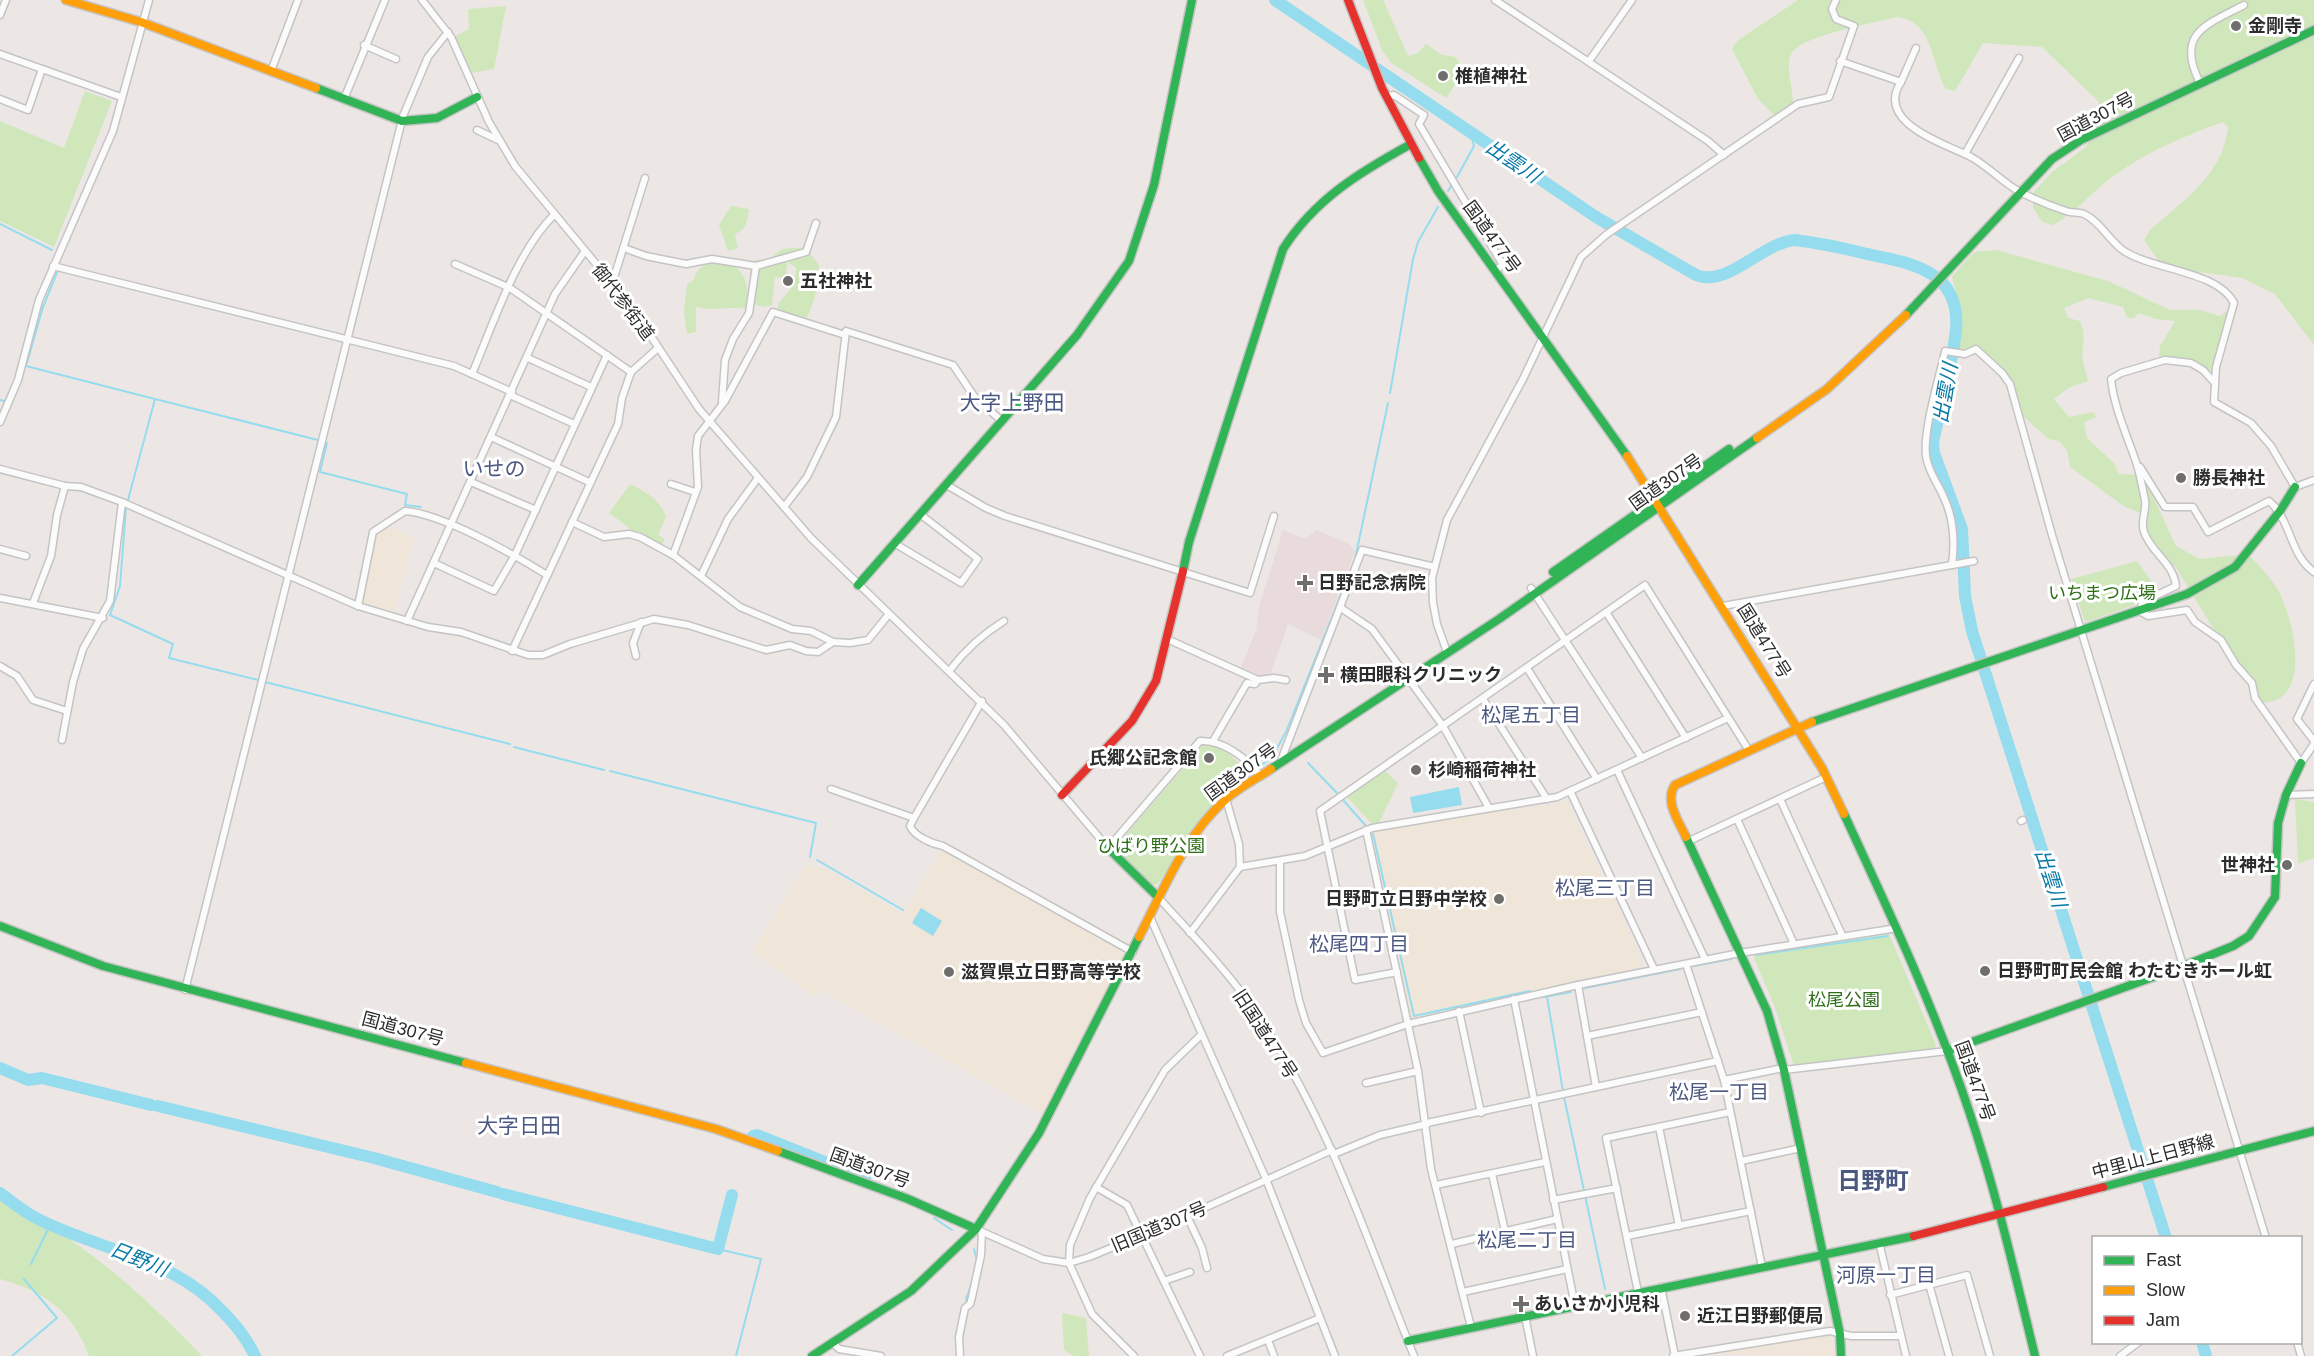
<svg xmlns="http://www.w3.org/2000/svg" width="2314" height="1356" font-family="Arial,'Noto Sans JP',sans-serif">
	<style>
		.education { fill: #efe5d8 }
		.medical { fill: #e9dbdb }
		.green { fill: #d0e7bc }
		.water { fill: #95dcef }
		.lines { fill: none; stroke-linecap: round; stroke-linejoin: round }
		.stream { stroke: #95dcef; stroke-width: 2 }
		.river { stroke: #95dcef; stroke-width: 12 }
		.street-casing { stroke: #c5c4c4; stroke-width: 9 }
		.fast-casing { stroke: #c5c4c4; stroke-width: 11 }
		.slow-casing { stroke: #c5c4c4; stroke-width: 11 }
		.jam-casing { stroke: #c5c4c4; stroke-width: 11 }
		.street { stroke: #fcfbfb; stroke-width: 6 }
		.fast { stroke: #30b455; stroke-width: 8 }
		.slow { stroke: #ff9f0a; stroke-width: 8 }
		.jam { stroke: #e5322d; stroke-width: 8 }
		.poi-dot { fill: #706e6d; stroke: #fff; stroke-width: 2 }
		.labels { text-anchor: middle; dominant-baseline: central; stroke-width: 6; stroke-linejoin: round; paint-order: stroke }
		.poi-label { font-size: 18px; font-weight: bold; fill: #2d2d2d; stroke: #fff; text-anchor: start }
		.street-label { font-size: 18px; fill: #2d2d2d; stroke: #fff }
		.park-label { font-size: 18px; fill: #2f6f18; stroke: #fff }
		.water-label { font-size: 20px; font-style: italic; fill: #0879a6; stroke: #fff }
		.neighbourhood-label { font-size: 20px; fill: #4b5881; stroke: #fff }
		.quarter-label { font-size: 21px; fill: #4b5881; stroke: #fff }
		.district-label { font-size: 24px; font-weight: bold; fill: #4b5881; stroke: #fff }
	</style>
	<rect width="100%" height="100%" fill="#ece7e4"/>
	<!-- education -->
	<g class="education">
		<path d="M387,526l27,13 -20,74 -32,-7 -2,-4 15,-67z"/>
		<path d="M1566,800l78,164 -7,2v3l-224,49 -3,-2 -40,-182 4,-3 128,-23 -1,3 59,-7z"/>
		<path d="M942,849l186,104 -85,161 -221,-123 -7,6 -60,-43 -2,-5 53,-84 20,4 76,45z"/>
		<path d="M1824,1334l7,5 4,17 -134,-2z"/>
	</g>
	<!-- medical -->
	<path class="medical" d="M1283,530l22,9 11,-9 32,13 7,8 -34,89 -33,-16 -18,52h-10l-19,-9 15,-37 4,-27z"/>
	<!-- green -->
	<g class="green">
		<path d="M1363,0h20l25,56 10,-3 8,-9 16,11 14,2 3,6 -4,22 -9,13 -55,-35 -9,-13z"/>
		<path d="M1798,0h516v345l-39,-51 -33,-16 -79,-11 -19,-27 6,-10c34,-30 73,-55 78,-103l-5,-5c-36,13 -77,30 -108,53 -22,15 -38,37 -62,50l-11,-3 -9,-14v-15l19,-21 34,-25 6,-11 -1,-8 8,-26 -57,-55 -59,-4 -28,48 -9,-2c-15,-25 -12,-68 -49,-72 -22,6 -95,18 -106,37 -6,12 2,34 2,47l-8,11 -10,4 -17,-17 -26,-50 5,-8z"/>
		<path d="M506,6l-12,63 -23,4 -17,-36 15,-8 -1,-20z"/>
		<path d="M85,91l27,10 -58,146 -54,-26v-100l64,27z"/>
		<path d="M731,206l18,3c-2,13 -2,20 -14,25l3,14 -10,3 -9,-26z"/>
		<path d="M805,247l14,18 -4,32 -10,26 -27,-12v-7l17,-21 1,-15 -9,-6 -1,16 -11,-1 -3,28 -9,2 -9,-3v-44l16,-1 12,-10z"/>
		<path d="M1996,250l112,31 62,29h30l20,6 7,-5 1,8 -18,52 -18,-9 -33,-5 1,-11 15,-25 -19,-2 -18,-6 -4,5h-7l-4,-11 -35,-9 -24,10 4,10 12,3c8,18 0,24 3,40 1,7 4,14 5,20l-20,7 -14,11 15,18 24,-5 4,5 -13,5 3,16 27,25 5,11 24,1 33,71 24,13 48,-5c11,11 22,23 30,36 17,31 36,118 -20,112l-83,-136 -25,-13 -4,-37 -24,-11 -52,-38 -3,-17 -8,-9 -11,-2 -27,-25 -8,-33 -34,-34 -14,3 -7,-2 2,-40 -8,-32 22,-24z"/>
		<path d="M723,261c23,7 26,25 25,47 -19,-1 -34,3 -52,-1v25l-9,2 -3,-22 3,-28 7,-4c4,-16 14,-17 29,-19z"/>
		<path d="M630,484c16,8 30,15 36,33l-8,18 7,4 -3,5 -17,-9 -15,-1 -2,-7 -19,-14z"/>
		<path d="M2137,561l20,28 -24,12 1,4 -49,17 -14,-43z"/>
		<path d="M1204,744h14l31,28c-41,34 -61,65 -89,109l-4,4 -10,-3 -30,-36z"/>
		<path d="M1384,770l14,13 -19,40 -7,1 -25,-27z"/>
		<path d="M2295,799l19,3v56l-16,6z"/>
		<path d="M1889,934l47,111 -2,5 -138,16 -3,-3 -19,-58 -20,-47 2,-4z"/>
		<path d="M0,1200c81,37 141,93 202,156h-113c-17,-45 -43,-64 -89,-77z"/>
		<path d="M1062,1313l24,5 3,38h-15l-10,-6z"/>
	</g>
	<!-- water -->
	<g class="water">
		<path d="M1459,787l3,18 -49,8 -3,-16z"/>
		<path d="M921,908l21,13 -9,15 -21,-13z"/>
	</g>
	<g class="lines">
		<!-- stream -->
		<g class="stream">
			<path d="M1457,177l17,-31 -3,-12"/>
			<path d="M1448,191l3,-5"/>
			<path d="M0,224l52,26"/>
			<path d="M58,270l-15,37 -17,59 129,33 -27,101"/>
			<path d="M1390,393l23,-134 5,-17 20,-35"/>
			<path d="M155,399l163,41"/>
			<path d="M0,400l4,1"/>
			<path d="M327,443l-7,29 87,22 -2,11 16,2"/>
			<path d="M126,508l-6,78 -10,29 63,29 -4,14 89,22"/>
			<path d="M265,682l245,62"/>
			<path d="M514,747l90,23"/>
			<path d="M1308,763l31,32"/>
			<path d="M610,771l206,52 -6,34"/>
			<path d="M1223,795l49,-38 14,-25 69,-173 33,-156"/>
			<path d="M1343,800l23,26"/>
			<path d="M1373,834l41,182 116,-25"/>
			<path d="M817,860l86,50"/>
			<path d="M1756,955l132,-19"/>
			<path d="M1694,966l37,-7"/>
			<path d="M1585,988l95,-19"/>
			<path d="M1544,997l27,-5"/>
			<path d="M1547,997l17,100 41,192"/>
			<path d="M934,1218l18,12"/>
			<path d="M718,1249l43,10 -25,97"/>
			<path d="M974,1249l3,11"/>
			<path d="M31,1264l19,-39"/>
			<path d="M967,1303l-1,-4 7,-19"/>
			<path d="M1620,1307l35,-8"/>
			<path d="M12,1356l45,-38 -33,-39"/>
		</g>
		<!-- river -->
		<g class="river">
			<path d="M1275,0l321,217 100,58c32,13 65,-32 99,-35 24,3 48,8 72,14 45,9 94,17 89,76 -4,37 -15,75 -23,112l1,11 28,76 3,67 7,35 194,607"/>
			<path d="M0,1068l28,12 14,-2 109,27"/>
			<path d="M158,1106l216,52 123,34"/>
			<path d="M753,1136l4,-1 108,43"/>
			<path d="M0,1193c12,9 24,19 38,26 63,32 135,38 185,93 13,13 24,27 32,44"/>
			<path d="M503,1194l215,55 14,-54"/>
			<path d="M2202,1342l4,14"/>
		</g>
		<defs>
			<g id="street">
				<path d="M422,0l29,37 38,85 26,44 116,140 68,103 112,129 193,187 104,123 92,-107c23,-1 45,16 59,33"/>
				<path d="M1495,0l213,141 16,14"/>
				<path d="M0,15l6,-15"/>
				<path d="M364,45l32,14"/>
				<path d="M0,54l121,43"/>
				<path d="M1589,61l43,-61"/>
				<path d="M1840,61l61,21c-27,41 45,62 70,75 18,10 31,25 49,35 14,7 31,14 46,19 5,2 13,1 18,3 16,7 26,28 40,37 29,19 94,20 110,52l-18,64 -2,35 37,21 20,23 24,41 19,-7"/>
				<path d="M271,71l27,-71"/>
				<path d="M1901,82l15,-34"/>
				<path d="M2200,83c-25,-50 6,-58 44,-78"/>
				<path d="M1387,96l7,-1 30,20 -5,9 84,141 -7,5"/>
				<path d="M0,99l28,11 14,-41"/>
				<path d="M344,99l41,-99"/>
				<path d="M477,130l21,10"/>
				<path d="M1965,154l54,-96"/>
				<path d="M624,248l22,8 40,8 26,-5 44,7 50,-14 10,-29"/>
				<path d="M455,264l55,24 121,84"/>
				<path d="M53,266l401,100 58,26"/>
				<path d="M612,284l33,-106"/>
				<path d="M528,358l63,29"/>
				<path d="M472,374c21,-49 44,-122 82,-159"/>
				<path d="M2213,381l-10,-11 -12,-7 -26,-3 -44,13 -10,6c3,28 15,54 24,80 5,13 7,28 10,41 2,11 -5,20 -1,32 8,22 29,30 32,54l-34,16 -1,10 7,4 39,-6 8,12 26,18 15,25 16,18 3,15 46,65 13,-19"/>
				<path d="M510,395l64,29"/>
				<path d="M722,402l3,-42 8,-21 16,-26 7,-47"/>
				<path d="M0,422l18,-42 21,-80 74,-169 36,-131"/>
				<path d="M491,437l98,45"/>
				<path d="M2140,467l25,40h28l15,25 61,-31c23,20 20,53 45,71"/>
				<path d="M0,469l65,17 16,1 41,15 236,104 70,21 33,5 67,23h15l27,-11 84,-25 34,6 78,25 24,-5 16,6 12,1 15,-10"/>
				<path d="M471,482l65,28"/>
				<path d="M671,484l24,8"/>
				<path d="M945,484l41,24 19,8 245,77 24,-77"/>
				<path d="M784,507l23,-30 29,-60 10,-86 107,34 23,34 25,21"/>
				<path d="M572,522l32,15 25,-3 11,3 33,18 67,52 52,22 19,2 22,11 17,1 18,-3 21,-26"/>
				<path d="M894,543l67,40 17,-24 -58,-45"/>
				<path d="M0,549l26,7"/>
				<path d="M673,555l25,-68 -2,-37 2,-14 27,-35 48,-89 72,23"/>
				<path d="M434,563l60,28 21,-36 92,-200"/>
				<path d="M1952,565c3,-23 2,-46 -8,-67 -6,-15 -16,-26 -18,-42 -3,-28 13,-76 19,-105l20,3 11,-5 26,24 8,11 42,151 214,703"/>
				<path d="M701,576l27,-57 30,-41"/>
				<path d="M1531,588l111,170"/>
				<path d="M0,598l103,20"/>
				<path d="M33,603l18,-47 6,-41 8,-29"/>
				<path d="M358,606l15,-74 32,-21c38,3 108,43 142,64"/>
				<path d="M1723,606l251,-45"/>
				<path d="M1341,608l31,21 71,97 46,82"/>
				<path d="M1606,612l80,126"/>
				<path d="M407,621l148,-327 30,-43"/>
				<path d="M1167,639l91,41 16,-2 12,2"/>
				<path d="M512,651l106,-227 4,-26 9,-26 27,-24"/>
				<path d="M1447,652l-10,-28 -4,-21 -1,-25 15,-58 76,-141 58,-122 26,-23 191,-130 31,-7 25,-71 -18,-7 -4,-10 4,-9"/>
				<path d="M636,656l-3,-13 8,-21"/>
				<path d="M0,666l17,10 16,24 34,11"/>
				<path d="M1527,668l70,111"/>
				<path d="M950,670c15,-20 33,-36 54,-49"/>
				<path d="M2314,684l-17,35 17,22"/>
				<path d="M1483,699l64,100"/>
				<path d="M62,740l11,-58 10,-33 27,-48 12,-99"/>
				<path d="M1213,741l34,-58 8,1 3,-4"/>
				<path d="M1280,763l82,-213 73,17"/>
				<path d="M1617,770l88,189"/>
				<path d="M831,789l83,29 -4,8c4,10 22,18 33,20l190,106"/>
				<path d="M1570,791l84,178"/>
				<path d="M2286,795l28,-1"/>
				<path d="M1780,799l62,136"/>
				<path d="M914,818l68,-117"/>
				<path d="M1737,819l57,125"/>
				<path d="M2021,821l2,-1"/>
				<path d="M1366,830l52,241 13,98 40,158"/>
				<path d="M1689,841l137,-64"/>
				<path d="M1280,861v51l19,88 7,23 17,30 85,-29 170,-39 162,-32 157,-25"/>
				<path d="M1240,867l65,-11 67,-28 185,-31 171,-79"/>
				<path d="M1158,897c34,38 72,76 100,119 71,104 109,224 156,340"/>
				<path d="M1150,917l116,262 69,177"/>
				<path d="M1190,933l50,-66 -1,-23 -13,-45"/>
				<path d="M1686,964l38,116 38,187"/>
				<path d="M1397,972l-42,8 -35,-169 325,-226 103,164"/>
				<path d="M1578,985l18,102"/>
				<path d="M185,990l218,-874 25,-59 20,-25"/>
				<path d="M1514,999l61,307"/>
				<path d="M1459,1011l22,102"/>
				<path d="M1587,1036l115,-24"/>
				<path d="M1784,1070l163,-19"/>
				<path d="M1724,1080l59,-12"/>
				<path d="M1366,1083l52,-12"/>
				<path d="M1427,1123l291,-62"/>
				<path d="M1659,1127l20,99"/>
				<path d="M1334,1154l46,-19 47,-11"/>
				<path d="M1741,1161l60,-13"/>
				<path d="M1492,1174l13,57"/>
				<path d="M1436,1185l109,-23"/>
				<path d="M1096,1187l31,18 73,151"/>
				<path d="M1553,1200l64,-12"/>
				<path d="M1187,1216l15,32 5,20"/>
				<path d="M976,1229l67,30 26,4 20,-6 78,-32 165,-75"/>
				<path d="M1627,1236l124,-25"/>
				<path d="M1879,1242l27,114"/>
				<path d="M1452,1244l105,-25"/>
				<path d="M1164,1281l26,-9"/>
				<path d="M1929,1284l20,72"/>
				<path d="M1661,1287l14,69"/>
				<path d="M1463,1292l104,-23"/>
				<path d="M1638,1292l-32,-154 124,-26"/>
				<path d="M1890,1295l77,-20 23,81"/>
				<path d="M1525,1316l8,40"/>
				<path d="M1268,1340l6,16"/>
				<path d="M2297,1342l4,14"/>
				<path d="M834,1344l5,5 42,7"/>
				<path d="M960,1356l-1,-19 6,-29 5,-4 2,-7 9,-42 1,-23"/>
				<path d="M1134,1356l-42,-42 -23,-51 1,-18 20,-47 75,-128 36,-35"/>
				<path d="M1227,1356l93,-38"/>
				<path d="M1673,1356l157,-25 21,5h50"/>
				<path d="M2120,1356l19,-14"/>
			</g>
			<g id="fast">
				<path d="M316,88l86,33 35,-3 40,-21"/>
				<path d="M1419,158l19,33 189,265"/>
				<path d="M1906,315l146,-156 29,-19 233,-110"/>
				<path d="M1183,571l6,-29 94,-293c32,-50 77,-77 128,-105"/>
				<path d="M1553,572l176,-123"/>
				<path d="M858,585l219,-250 52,-74 25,-76 38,-185"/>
				<path d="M1812,722l375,-128 48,-27 45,-56 15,-24"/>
				<path d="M1271,769l228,-150 258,-181"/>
				<path d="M1844,814c45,97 91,195 125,297 27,80 46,163 66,245"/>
				<path d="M1686,837l81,174 17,59 56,264 1,22"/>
				<path d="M1108,848l50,49"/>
				<path d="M0,926l103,40 363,97"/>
				<path d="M1947,1051l234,-84 52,-21 16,-10 26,-39 3,-74 8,-28 15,-32"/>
				<path d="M778,1151l130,48 68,30"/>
				<path d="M2103,1187l211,-56"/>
				<path d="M1408,1341l506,-105"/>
				<path d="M812,1356l99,-65 65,-62 63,-96 100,-196"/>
			</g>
			<g id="slow">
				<path d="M66,0l75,22 175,66"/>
				<path d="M1757,438l70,-49 79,-74"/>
				<path d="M1627,456l195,312 22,46"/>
				<path d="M1686,837c-7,-15 -22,-36 -11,-52l137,-63"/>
				<path d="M1139,937c25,-48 45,-100 86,-137 13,-12 31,-21 46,-31"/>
				<path d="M466,1063l250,66 62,22"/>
			</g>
			<g id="jam">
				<path d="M1348,0l34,88 37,70"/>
				<path d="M1062,795l70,-74 24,-40 27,-110"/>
				<path d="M1914,1236l189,-49"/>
			</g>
		</defs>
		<!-- street casing -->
		<use href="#street" class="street-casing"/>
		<!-- fast casing -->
		<use href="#fast" class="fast-casing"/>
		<!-- slow casing -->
		<use href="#slow" class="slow-casing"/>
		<!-- jam casing -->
		<use href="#jam" class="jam-casing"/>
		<!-- street -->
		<use href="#street" class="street"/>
		<!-- fast -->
		<use href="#fast" class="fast"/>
		<!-- slow -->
		<use href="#slow" class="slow"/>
		<!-- jam -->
		<use href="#jam" class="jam"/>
	</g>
	<!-- markers -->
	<g class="poi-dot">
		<circle cx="2236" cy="26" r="6"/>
		<circle cx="1443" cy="76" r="6"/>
		<circle cx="788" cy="281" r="6"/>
		<circle cx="2181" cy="478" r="6"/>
		<path d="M1302 574h6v6h6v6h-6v6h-6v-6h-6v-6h6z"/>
		<path d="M1323 666h6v6h6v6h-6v6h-6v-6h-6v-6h6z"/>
		<circle cx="1209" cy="758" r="6"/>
		<circle cx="1416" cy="770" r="6"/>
		<circle cx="2287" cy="865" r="6"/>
		<circle cx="1499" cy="899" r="6"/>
		<circle cx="1985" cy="971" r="6"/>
		<circle cx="949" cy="972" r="6"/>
		<path d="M1518 1295h6v6h6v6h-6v6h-6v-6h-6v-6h6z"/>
		<circle cx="1685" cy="1316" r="6"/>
	</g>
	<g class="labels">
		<!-- poi labels -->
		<g class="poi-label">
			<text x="2248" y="26">金剛寺</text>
			<text x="1455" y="76">椎植神社</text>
			<text x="800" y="281">五社神社</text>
			<text x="2193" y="478">勝長神社</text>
			<text x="1318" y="583">日野記念病院</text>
			<text x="1340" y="675">横田眼科クリニック</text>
			<text x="1197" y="758" text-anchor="end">氏郷公記念館</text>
			<text x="1428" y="770">杉崎稲荷神社</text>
			<text x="2275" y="865" text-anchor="end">世神社</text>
			<text x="1487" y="899" text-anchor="end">日野町立日野中学校</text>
			<text x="1997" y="971">日野町町民会館 わたむきホール虹</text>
			<text x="961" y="972">滋賀県立日野高等学校</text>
			<text x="1534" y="1304">あいさか小児科</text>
			<text x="1697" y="1316">近江日野郵便局</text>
		</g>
		<!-- street labels -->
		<g class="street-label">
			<text transform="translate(2096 117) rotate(-28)">国道307号</text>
			<text transform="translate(1492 237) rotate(54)">国道477号</text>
			<text transform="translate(623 302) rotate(53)">御代参街道</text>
			<text transform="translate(1666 482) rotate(-35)">国道307号</text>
			<text transform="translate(1764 641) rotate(58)">国道477号</text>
			<text transform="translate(1241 772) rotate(-36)">国道307号</text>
			<text transform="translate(403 1029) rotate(15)">国道307号</text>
			<text transform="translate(1265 1034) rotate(57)">旧国道477号</text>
			<text transform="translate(1975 1081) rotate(70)">国道477号</text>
			<text transform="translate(2153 1157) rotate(-15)">中里山上日野線</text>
			<text transform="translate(870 1168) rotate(20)">国道307号</text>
			<text transform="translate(1159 1227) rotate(-23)">旧国道307号</text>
		</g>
		<!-- park labels -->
		<g class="park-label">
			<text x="2102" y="593">いちまつ広場</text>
			<text x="1151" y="846">ひばり野公園</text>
			<text x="1844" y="1000">松尾公園</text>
		</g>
		<!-- water labels -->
		<g class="water-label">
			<text transform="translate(1513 161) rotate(34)">出雲川</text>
			<text transform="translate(1945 393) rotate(-80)">出雲川</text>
			<text transform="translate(2051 878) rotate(72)">出雲川</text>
			<text transform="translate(139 1259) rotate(22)">日野川</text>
		</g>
		<!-- neighbourhood labels -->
		<g class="neighbourhood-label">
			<text x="1531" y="715">松尾五丁目</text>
			<text x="1605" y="888">松尾三丁目</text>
			<text x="1359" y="944">松尾四丁目</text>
			<text x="1719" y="1092">松尾一丁目</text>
			<text x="1527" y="1240">松尾二丁目</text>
			<text x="1886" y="1275">河原一丁目</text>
		</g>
		<!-- quarter labels -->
		<g class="quarter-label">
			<text x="1012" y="402">大字上野田</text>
			<text x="494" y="468">いせの</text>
			<text x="519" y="1125">大字日田</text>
		</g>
		<!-- district labels -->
		<g class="district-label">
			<text x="1873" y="1180">日野町</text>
		</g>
	</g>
	<!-- legend -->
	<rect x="2092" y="1236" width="210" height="108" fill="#ffffff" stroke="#ababab" stroke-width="1.5"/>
	<rect x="2104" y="1256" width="30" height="9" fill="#30b455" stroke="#ababab" stroke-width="1.5"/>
	<text x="2146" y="1266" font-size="18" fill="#2d2d2d">Fast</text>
	<rect x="2104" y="1286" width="30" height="9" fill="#ff9f0a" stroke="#ababab" stroke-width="1.5"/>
	<text x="2146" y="1296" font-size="18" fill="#2d2d2d">Slow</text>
	<rect x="2104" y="1316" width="30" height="9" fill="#e5322d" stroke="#ababab" stroke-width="1.5"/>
	<text x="2146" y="1326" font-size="18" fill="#2d2d2d">Jam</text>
</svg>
